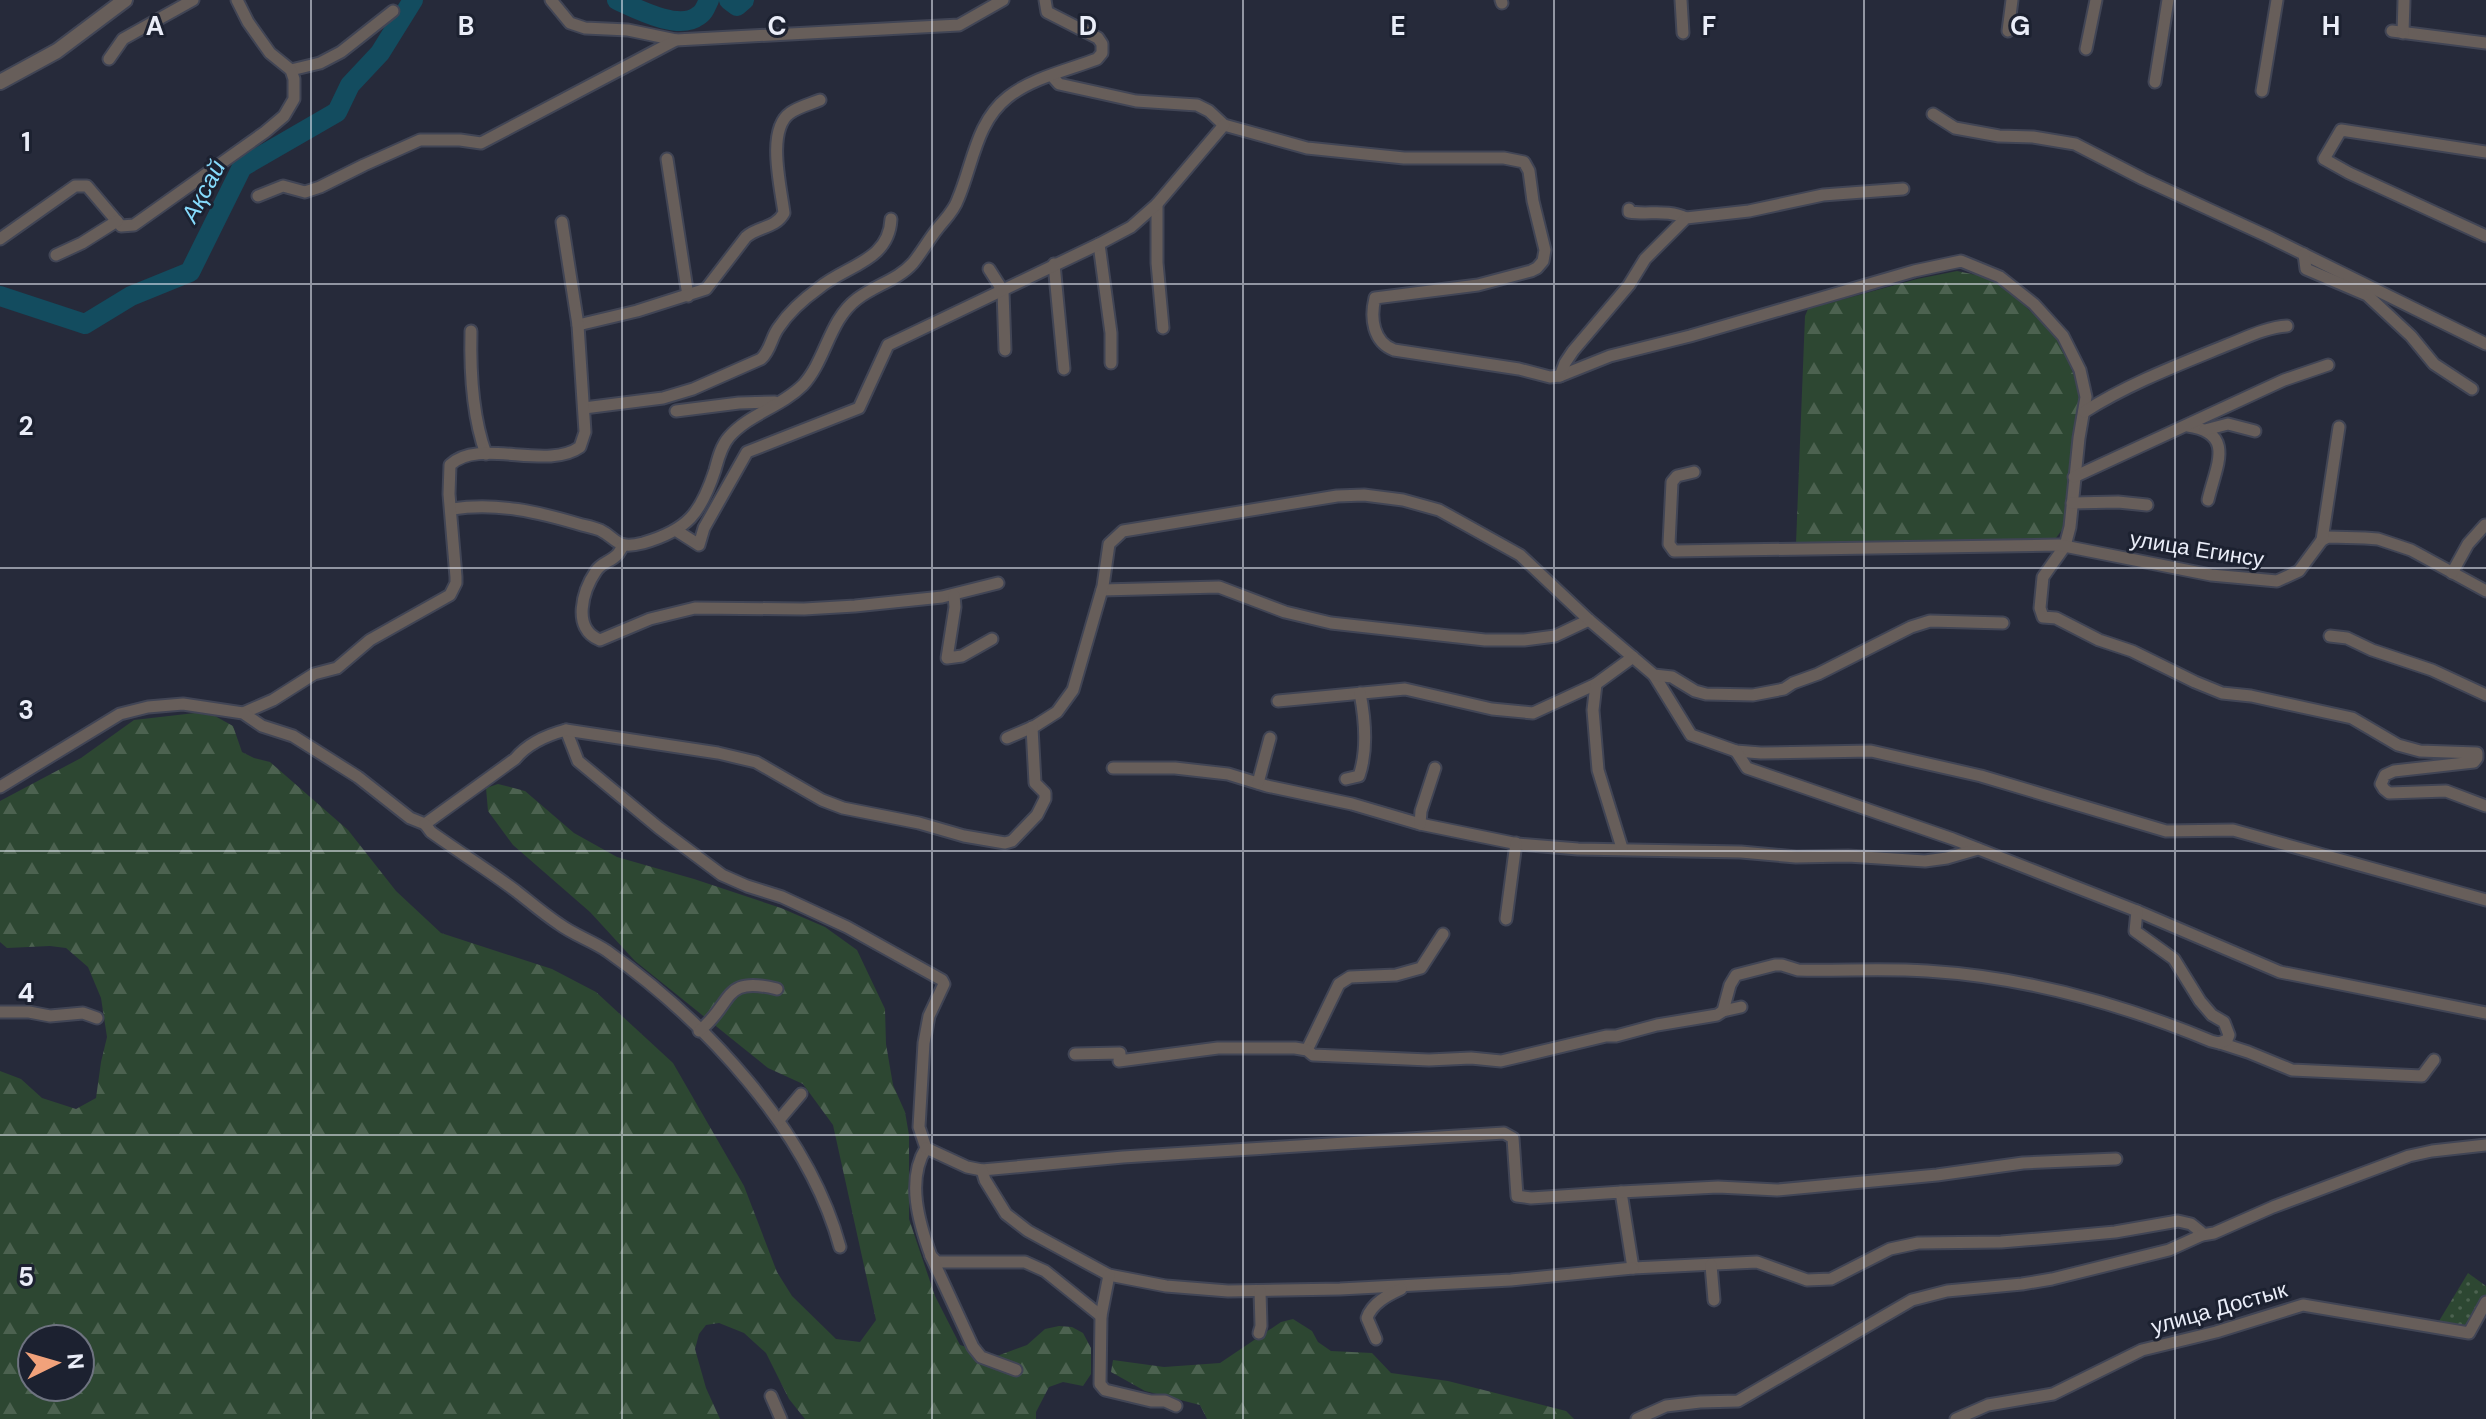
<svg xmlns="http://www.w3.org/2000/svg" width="2486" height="1419" font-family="'DM Sans',sans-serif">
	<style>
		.grass { fill: url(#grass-dots) }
		.forest { fill: url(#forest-firs); fill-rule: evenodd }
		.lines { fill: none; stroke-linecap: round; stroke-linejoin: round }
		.river { stroke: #134c5f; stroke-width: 20 }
		.minor-casing { stroke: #414555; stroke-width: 15 }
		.tertiary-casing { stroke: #414555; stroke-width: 18 }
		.minor { stroke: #675e5a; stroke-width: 11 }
		.tertiary { stroke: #675e5a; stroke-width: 14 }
		.grid { fill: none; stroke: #eaedf8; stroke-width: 2; stroke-opacity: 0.55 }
		.labels { text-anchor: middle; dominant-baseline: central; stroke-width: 6; stroke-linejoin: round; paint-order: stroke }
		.street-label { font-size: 22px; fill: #eaedf8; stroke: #1c2130 }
		.water-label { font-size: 24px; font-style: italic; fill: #86dbfd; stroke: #1c2130 }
		.grid-label { font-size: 26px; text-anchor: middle; font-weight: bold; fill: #eaedf8; stroke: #1c2130; stroke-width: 6; stroke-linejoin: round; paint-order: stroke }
	</style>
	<defs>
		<pattern id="grass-dots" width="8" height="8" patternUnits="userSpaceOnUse" patternTransform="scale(2)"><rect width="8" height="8" fill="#2d4732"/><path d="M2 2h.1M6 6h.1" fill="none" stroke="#4c6250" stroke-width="1.8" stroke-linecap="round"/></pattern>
		<pattern id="forest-firs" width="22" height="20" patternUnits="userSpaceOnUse" patternTransform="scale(2)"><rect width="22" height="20" fill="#2d4732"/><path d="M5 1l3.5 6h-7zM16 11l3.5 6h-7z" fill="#4c6250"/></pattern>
	</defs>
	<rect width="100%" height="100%" fill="#262a3a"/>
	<!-- grass -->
	<path class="grass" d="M2468,1273l18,13v15l-17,31 -33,-6z"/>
	<!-- forest -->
	<g class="forest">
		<path d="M1957,271l29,6 25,16 49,46 20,53 -16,135 -8,11 -260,6 9,-228 3,-7 109,-30z"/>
		<path d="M195,713l20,3 18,10 9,26 12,6 16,4 78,68 48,61 45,42 111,36 44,23 77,71 71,123 33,86 15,24 44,43 24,3 16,-22 -43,-195 -30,-41 -35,-16 -133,-107 -45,-49 -77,-67 -25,-34 -2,-23 12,-4 27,7 49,42 43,24 77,22 87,29 44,19 32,23 28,59 1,35 7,41 12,27 4,23v84l26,77 25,49 37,11 30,-11 18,-16 14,-3 13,1 11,6 8,15v26l-8,12 -20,-4 -14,5 -13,25v7h-231l-16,-20 -23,-46 -22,-20 -25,-10 -13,2 -7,9 -4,15 11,39 14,31h-720v-348l21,8 21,19 34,11 20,-11 5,-36 6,-25 -6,-39 -13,-31 -22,-19 -16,-2 -43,2 -7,-6v-141l81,-43 53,-38zM32,1339h48v48h-48z"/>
		<path d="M1293,1319l19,12 6,11 13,9 41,2 19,20 57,8 118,30 8,8h-367l-7,-14 -55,-14 -34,-19 2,-12 51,7 56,-4 61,-41z"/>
	</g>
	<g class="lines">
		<!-- river -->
		<g class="river">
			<path d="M617,0c20,9 62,31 81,16 6,-3 8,-10 11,-16"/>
			<path d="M729,0l8,6 7,-6"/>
			<path d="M0,296l85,28 46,-28 59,-24 52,-105 95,-55 13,-27 30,-32 33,-53"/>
		</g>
		<defs>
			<g id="minor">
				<path d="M551,0l19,23 15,5 43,2 48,10"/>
				<path d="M1501,0l1,3"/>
				<path d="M1681,0l2,33"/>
				<path d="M2008,31l4,-31"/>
				<path d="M2392,31l94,12"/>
				<path d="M2403,33l1,-33"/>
				<path d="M2086,49l10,-49"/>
				<path d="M109,59l14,-20 70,-39"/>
				<path d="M291,70l29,-7 21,-11 52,-41"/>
				<path d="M1052,76l7,8 77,17 61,4 12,6 15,14 83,23 97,10h100l20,4 5,9 4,30 12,49 -2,11 -6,7 -6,3 -53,14 -103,13c-5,20 -2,44 19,52l125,19 31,8 10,-1 50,-20 80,-20 224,-65 47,-10 39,16 34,27 29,32 17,34 6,27 -7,41 -9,89 -5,19 -22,31 -3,31 3,9 13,1 43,22 33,11 63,31 27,11 29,3 101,22 46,27 22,6 57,2v5l-3,4 -80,9 -9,4 -4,9 3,5 5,4 57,-2 40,15"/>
				<path d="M2155,82l13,-82"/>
				<path d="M2262,91l15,-91"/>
				<path d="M1933,114l22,14 44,8 34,1 42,7 68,35 124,57 219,108"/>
				<path d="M2486,152l-145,-22 -17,29 25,14 137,63"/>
				<path d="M667,159l21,137"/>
				<path d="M258,196l25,-10 22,6 15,-5 44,-22 56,-25h40l21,3 195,-103 283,-15 44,-25"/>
				<path d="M1157,204v59l6,65"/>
				<path d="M1629,209v3c19,3 39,-3 57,6"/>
				<path d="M0,239l75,-53h12l34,40 13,-1 131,-93 19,-16 10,-17v-20l-3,-9 -21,-17 -22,-31 -11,-22"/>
				<path d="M1099,244l12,89v30"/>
				<path d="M2304,254l2,15 61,26 44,41 23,28 38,25"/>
				<path d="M56,255l26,-12 35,-22"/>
				<path d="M1054,264l10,105"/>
				<path d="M989,269l14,22 2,59"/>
				<path d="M578,325l59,-14 69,-22 40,-52c12,-11 29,-8 38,-24 -3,-25 -18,-83 6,-100 8,-6 20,-9 30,-13"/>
				<path d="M471,331c-1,40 1,85 15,123"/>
				<path d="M1560,376l5,-13 8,-12 56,-66 16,-26 41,-41 63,-7 74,-16 80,-6"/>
				<path d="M584,408l79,-10 30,-9 68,-30c10,-9 10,-22 18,-32 10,-15 26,-29 40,-39 28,-23 70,-27 72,-69"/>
				<path d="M676,411l63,-8 36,-1"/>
				<path d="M2084,412c44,-28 94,-47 143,-67 18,-7 40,-18 60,-19"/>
				<path d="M2188,426c48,7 28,40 20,74"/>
				<path d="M2205,430l23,-6 27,7"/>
				<path d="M1694,472l-17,4 -5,6 -3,62 5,7 385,-6 152,30 66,6 22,-10 23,-31 6,-3 37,1 13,1 33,11 75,41"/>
				<path d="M2074,477l210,-97 44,-15"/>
				<path d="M2072,503l46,-1 29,3"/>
				<path d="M452,509c45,-7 87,3 130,16 6,1 12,3 18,5 18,9 16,20 43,13 45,-13 58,-30 72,-73 3,-11 6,-24 14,-33 20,-23 52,-30 74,-52 23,-25 26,-65 54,-86 18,-14 41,-19 56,-36 9,-11 16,-24 25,-35 7,-9 16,-17 20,-29 15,-35 18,-77 50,-102 24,-19 60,-27 89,-38l5,-6v-9l-4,-6 -51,-26 -2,-12"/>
				<path d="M677,531l22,14 5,-17 43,-76 112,-44 29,-63 211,-101 32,-17 26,-23 67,-79"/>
				<path d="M2322,540l17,-113"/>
				<path d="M624,545c-3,3 -4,7 -7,10 -7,7 -16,8 -21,16 -13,19 -25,58 4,69l50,-21 45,-11 109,1 51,-3 87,-9 56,-14"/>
				<path d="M2452,573l16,-29 17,-19"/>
				<path d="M1102,590l117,-3 66,25 46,11 154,17h39l31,-4 34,-16"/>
				<path d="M954,595l1,12 -8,51 15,-2 30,-17"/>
				<path d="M2330,636l17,2 25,12 60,20 54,25"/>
				<path d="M1654,675l37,60 45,16 25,2 110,-2 110,25 185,55 67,-1 253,70"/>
				<path d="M1278,701l127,-12 87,20 41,4 63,-29"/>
				<path d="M243,713l30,-13 41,-26 23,-6 33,-28 80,-45 6,-12v-6l-7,-83 1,-29c28,-28 97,6 130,-18l5,-15 -7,-107 -16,-103"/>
				<path d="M566,730l12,31 81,67 63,47 25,11 35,11 65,30 95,53 2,4 -15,32 -5,27 -5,84 7,21c-20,32 -7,75 5,108l6,6h88l20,9 56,45"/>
				<path d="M1007,738l28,-12 22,-14 16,-22 30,-104 6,-42 14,-13 214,-35 27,-1 39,5 36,10 81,45 69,65 65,55 18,2 23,14 11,3 47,1 31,-6 9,-6 25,-9 93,-47 19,-6 73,2"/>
				<path d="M1736,751l11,17 206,71 184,72 143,61 206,41"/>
				<path d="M1113,768h62l53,6 39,12 85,18 68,20 98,20 60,5 163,3 55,5 52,-1 77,5 22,-3 31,-9"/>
				<path d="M1346,779l13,-3c9,-26 6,-57 1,-83"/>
				<path d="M1258,783l12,-45"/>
				<path d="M0,787l120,-73 28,-7 35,-3 60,9 19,13 31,10 65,41 52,41 15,6 90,-65c13,-16 32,-24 51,-29l152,23 38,9 66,38 21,8 76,15 45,13 41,7 7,-2 25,-26 8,-16v-6l-10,-10 -3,-56"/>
				<path d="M425,824l6,8c28,20 57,38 85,59 14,11 28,23 43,33 15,11 33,17 48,27 98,70 201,179 233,296"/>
				<path d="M1420,824l1,-13 14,-43"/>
				<path d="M1622,848l-24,-78 -5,-60 3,-26 37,-27"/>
				<path d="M1506,919l10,-76"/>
				<path d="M1723,1011l18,-4"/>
				<path d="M0,1012h29l21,4 33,-3 14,5"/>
				<path d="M699,1031c35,-27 22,-56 78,-42"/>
				<path d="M2220,1043l28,9 44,18 130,6 12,-16"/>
				<path d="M1307,1050l32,-66 11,-7 46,-2 25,-7 22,-34"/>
				<path d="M1075,1054l45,-1 -1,8 99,-13h77l12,2 6,5 116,5 42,-2 30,3 105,-25h10l41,-11 60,-10 6,-4 7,-26 6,-10 39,-10h7l16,5c43,1 86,-2 129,1 96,6 195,33 284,70l8,2 8,-3 2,-5 -5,-13 -12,-7 -12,-14 -26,-42 -39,-28 2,-20"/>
				<path d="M779,1120l22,-26"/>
				<path d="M926,1148l41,19 15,3 141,-13 381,-24 9,5 4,58 14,2 90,-6 12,76 124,-6 50,18 24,-1 59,-30 28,-6 83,-1 49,-4 65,-6 63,-11 13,3 10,8 1,3"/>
				<path d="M982,1170l3,10 21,34 22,17 81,44 57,11 62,5 112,-2 171,-9 122,-12"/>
				<path d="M1621,1192l97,-5 59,3 160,-15 86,-12 93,-4"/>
				<path d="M931,1256l42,91 8,10 35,13"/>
				<path d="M1711,1265l3,35"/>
				<path d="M1109,1275l-8,41 -1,68 5,6 46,11h14l11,5"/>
				<path d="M1259,1333l2,-7 -1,-35"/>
				<path d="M1376,1339l-9,-21c5,-15 21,-23 34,-29"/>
				<path d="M771,1396l10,23"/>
				<path d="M1637,1419l29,-13 34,-4 38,-1 174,-101 35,-9 75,-7 30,-5 117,-29 33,-15 12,-2 59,-26 136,-51 23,-5 54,-6"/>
				<path d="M1956,1419l32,-14 65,-11 89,-44 74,-18 87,-27 166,28 17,-31"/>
			</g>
			<path id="tertiary" d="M0,82l57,-31 68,-51"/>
		</defs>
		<!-- minor casing -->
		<use href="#minor" class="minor-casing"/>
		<!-- tertiary casing -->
		<use href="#tertiary" class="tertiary-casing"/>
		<!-- minor -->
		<use href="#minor" class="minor"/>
		<!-- tertiary -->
		<use href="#tertiary" class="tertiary"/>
	</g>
	<!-- grid -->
	<path class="grid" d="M311,0v1419M622,0v1419M932,0v1419M1243,0v1419M1554,0v1419M1864,0v1419M2175,0v1419M0,284h2486M0,568h2486M0,851h2486M0,1135h2486"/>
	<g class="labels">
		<!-- street labels -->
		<g class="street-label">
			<text transform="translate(2197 549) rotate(9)">улица Егинсу</text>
			<text transform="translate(2219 1308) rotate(-16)">улица Достык</text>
		</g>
		<!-- water labels -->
		<g class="water-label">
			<text transform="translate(203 191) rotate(-62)">Ақсай</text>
		</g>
	</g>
	<g class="grid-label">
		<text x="155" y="35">A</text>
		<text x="466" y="35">B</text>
		<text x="777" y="35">C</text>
		<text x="1088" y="35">D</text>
		<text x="1398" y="35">E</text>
		<text x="1709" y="35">F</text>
		<text x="2020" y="35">G</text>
		<text x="2331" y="35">H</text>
		<text x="26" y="151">1</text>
		<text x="26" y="435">2</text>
		<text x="26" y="719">3</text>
		<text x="26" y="1002">4</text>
		<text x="26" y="1286">5</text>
	</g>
	<!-- north arrow -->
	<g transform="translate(56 1363) rotate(85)"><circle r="38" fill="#1c2130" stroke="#6e7380" stroke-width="2"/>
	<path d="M0-6L14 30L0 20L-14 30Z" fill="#f1a27b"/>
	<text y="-12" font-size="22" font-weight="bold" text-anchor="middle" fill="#eaedf8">N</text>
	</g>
</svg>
